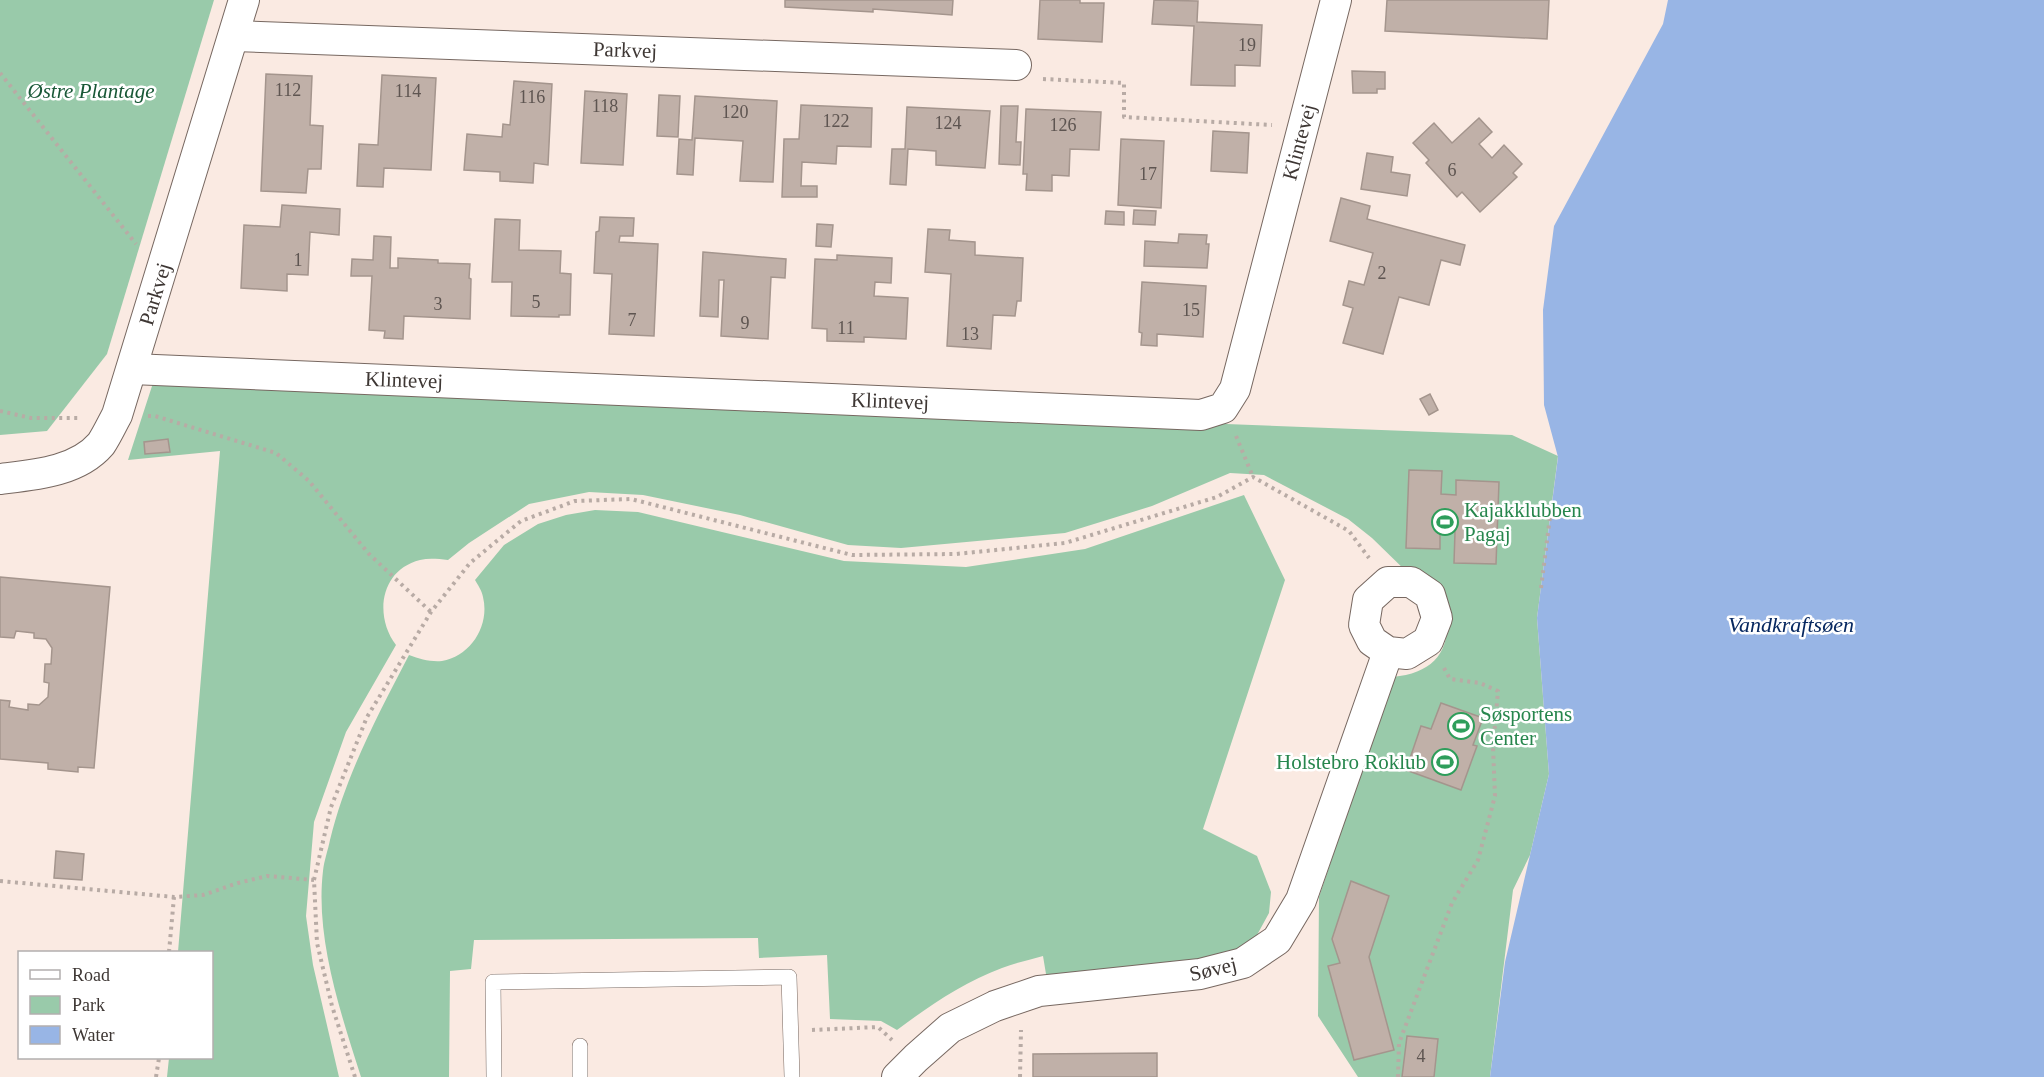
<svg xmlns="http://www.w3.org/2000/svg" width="2044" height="1077" font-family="Georgia,serif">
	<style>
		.green { fill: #99caaa }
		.water { fill: #98b5e5 }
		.building { fill: #c0b0a8; stroke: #a4958d; stroke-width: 1.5 }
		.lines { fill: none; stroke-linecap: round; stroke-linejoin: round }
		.service-casing { stroke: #776861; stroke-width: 16 }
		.minor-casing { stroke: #776861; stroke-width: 32 }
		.path { stroke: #b8aba5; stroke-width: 4; stroke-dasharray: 3 4.5; stroke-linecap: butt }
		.service { stroke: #fff; stroke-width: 15 }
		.minor { stroke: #fff; stroke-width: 30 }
		.labels { text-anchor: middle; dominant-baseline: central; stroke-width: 5; stroke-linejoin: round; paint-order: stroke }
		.number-label { font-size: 18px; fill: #5e5551 }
		.street-label { font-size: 21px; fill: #3e3734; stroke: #fff }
		.park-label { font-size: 21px; font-style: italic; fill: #195837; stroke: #fff }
		.leisure-label { font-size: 21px; fill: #27864d; stroke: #fff; text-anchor: start }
		.water-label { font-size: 22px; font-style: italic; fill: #072860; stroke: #fff }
	</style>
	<rect width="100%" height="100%" fill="#faeae2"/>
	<!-- green -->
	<g class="green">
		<path d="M0,0h214l-107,354 -60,77 -47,4z"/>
		<path d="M153,383l1359,52 46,21 -21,162 12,156 -19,81 -17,35 -23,187h-132l-40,-61 1,-119 74,-220c41,-4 58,-25 54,-66l-75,-73 -24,-19 -84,-44 -34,-2 -78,33 -87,27 -164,15 -53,-3 -108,-30 -97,-20 -54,-3 -60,12 -60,39 -21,17c-10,-1 -19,-2 -28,0 -40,10 -46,56 -24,85l-50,87 -32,90 -8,94 7,49 26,112h-172l2,-19h43v-106h-34l42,-501 -92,9z"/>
		<path d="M1244,495l41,85 -82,249 54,27 14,36 -2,21 -12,22 -18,15 -25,10 -167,20 -4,-24c-14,4 -28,7 -41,12 -38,14 -73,38 -105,62l-16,-9 -51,-2 -3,-64 -68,3 -1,-20 -284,2 -3,29 -21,2 -1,106h-88c-20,-63 -46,-139 -38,-206 1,-10 5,-21 7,-31 16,-66 48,-125 79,-185 11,4 21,7 33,6 29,-5 48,-36 41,-64 -1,-6 -5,-12 -8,-17l29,-35 34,-21 28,-9 29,-5 43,2 206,49 122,6 119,-18z"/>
	</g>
	<!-- water -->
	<path class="water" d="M1668,0h376v1077h-554l15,-115 44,-188 -12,-156 21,-161 -14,-52 -1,-95 11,-84 109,-202z"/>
	<!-- building -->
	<g class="building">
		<path d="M785,0h168l-1,15 -79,-6v3l-88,-5z"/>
		<path d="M1040,0h40v3h24l-2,39 -64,-3z"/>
		<path d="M1154,0l44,1 -1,21 65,3 -2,41 -25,-1v21l-44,-1 3,-59 -42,-2z"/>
		<path d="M1387,0h162l-2,39 -162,-8z"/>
		<path d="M1352,71l33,1v17h-8v4h-24z"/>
		<path d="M266,74l46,2 -2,49 13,1 -2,43h-13l-2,24 -45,-2z"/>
		<path d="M382,75l54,3 -5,92 -47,-2 -1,19 -26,-1 2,-42 19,1z"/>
		<path d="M514,81l38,3 -4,81 -14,-2 -1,20 -33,-2v-9l-36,-2 3,-36 35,3 1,-13 7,1z"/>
		<path d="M585,91l42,3 -4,71 -42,-2z"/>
		<path d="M659,95l21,1 -2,41 -21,-1z"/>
		<path d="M695,96l82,5 -4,81 -33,-1 3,-40 -48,-3 -2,37 -16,-1 2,-35 13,1z"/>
		<path d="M801,105l71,3 -1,39 -34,-1 -1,18 -34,-2 -1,24h16v11h-35l2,-58h15z"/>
		<path d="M1001,106h17l-2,36h5l-1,23 -21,-1z"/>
		<path d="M907,107l83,4 -5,57 -49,-3v-14l-28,-2 -2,36 -16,-1 2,-35h13z"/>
		<path d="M1026,109l75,3 -2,38 -29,-1 -1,27 -17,-1v16l-26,-1 1,-16h-4z"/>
		<path d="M1479,118l13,14 -13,12 13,14 12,-13 18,19 -9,9 4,4 -37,35 -18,-20 -5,5 -31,-34 3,-3 -16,-17 21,-20 18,20z"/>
		<path d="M1213,131l36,2 -2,40 -36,-2z"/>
		<path d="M1121,139l43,2 -3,67 -43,-3z"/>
		<path d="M1367,153l26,4 -2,15 19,3 -3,21 -46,-7z"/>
		<path d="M1341,198l29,8 -3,13 98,26 -5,20 -19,-5 -12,45 -30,-8 -16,57 -40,-11 10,-35 -10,-3 6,-24 15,4 9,-32 -43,-12z"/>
		<path d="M282,205l58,4 -1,26 -29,-3 -2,43 -21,-1v17l-46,-3 3,-63 36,2z"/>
		<path d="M1134,210l22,1 -1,14 -22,-1z"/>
		<path d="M1106,211l18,1v13l-19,-1z"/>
		<path d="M600,217l34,1 -1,18h-13l-1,6 39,2 -4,92 -45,-2 3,-60 -18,-1 2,-41 3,-1z"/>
		<path d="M495,219l25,1 -1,30 42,1 -1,22 11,1 -1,41h-11v2l-48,-1 1,-34h-20z"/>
		<path d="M817,224l16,1 -2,22 -15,-1z"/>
		<path d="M928,229l22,1 -1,10 26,2v13l48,3 -2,43h-4l-2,15 -22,-1 -2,34 -44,-3 4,-72 -26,-2z"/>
		<path d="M1179,234l28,1 -1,9h3l-2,24 -63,-2 1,-25 33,2z"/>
		<path d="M374,236l17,1 -1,31h8v-10l40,2v3l32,1 -1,14 2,1 -1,40 -66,-3 -1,23 -19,-1 1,-7 -16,-1 3,-54h-21l1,-17 21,1z"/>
		<path d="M703,252l83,7 -1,19 -14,-1 -3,62 -47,-3 3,-56h-5l-1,37 -18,-1z"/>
		<path d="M837,255l55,3 -1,25 -16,-1 -1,14 34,2 -2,41 -42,-2v5l-37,-1v-12l-15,-1 3,-69 22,1z"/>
		<path d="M1142,282l64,4 -3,51 -46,-3v12l-16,-1 1,-12 -3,-1z"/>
		<path d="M1430,394l8,16 -9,5 -9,-16z"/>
		<path d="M168,439l2,13 -25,2 -1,-12z"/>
		<path d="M1409,470l33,1 -1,23 15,1v-15l43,2 -3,82 -42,-1 1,-31 -15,-1v18l-34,-1z"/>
		<path d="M0,577l110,10 -16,181 -16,-1v5l-30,-3v-6l-48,-4v-59l10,1 -1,6 19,3v-6l11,1 9,-8 1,-14 -5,-1 1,-18h6l1,-16 -6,-9 -12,-1v-5l-18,-2 -2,7 -14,-1z"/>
		<path d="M1441,703l42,15 -10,27 4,1 -16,44 -55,-20 15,-44 10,3z"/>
		<path d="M56,851l28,3 -2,26 -28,-2z"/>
		<path d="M1351,881l38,15 -20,61 25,93 -40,10 -26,-94 12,-3 -8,-24z"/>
		<path d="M1407,1036l31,3 -4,38h-32z"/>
		<path d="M1157,1053v24h-124v-23z"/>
	</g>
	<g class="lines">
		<defs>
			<g id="service">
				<path d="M580,1046v31"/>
				<path d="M494,1077l-1,-95 296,-5 3,100"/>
			</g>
			<g id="minor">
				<path d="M234,36l782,29"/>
				<path d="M132,369l1069,46 22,-7 12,-19 101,-389"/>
				<path d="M0,479c34,-4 77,-7 101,-35 6,-9 11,-20 16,-29l127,-415"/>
				<path d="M1388,582h23l19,13 7,23 -9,23 -21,13 -19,-2 -16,-11 -8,-16 4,-25z"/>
				<path d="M897,1077l19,-19 34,-30 45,-22 44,-15 161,-17 43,-11 34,-23 24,-40 87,-248"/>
			</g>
		</defs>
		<!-- service casing -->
		<use href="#service" class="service-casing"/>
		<!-- minor casing -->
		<use href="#minor" class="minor-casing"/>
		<!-- path -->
		<g class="path">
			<path d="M0,73l136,171"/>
			<path d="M1043,79l81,4v34l148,8"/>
			<path d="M0,411l31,7h49"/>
			<path d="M148,416h7l121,37 33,28 60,73 62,58"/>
			<path d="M1236,436l17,41"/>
			<path d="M1541,588l10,-79"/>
			<path d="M0,881l174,16 29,-2 35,-12 29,-7 47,4"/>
			<path d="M169,952l5,-55"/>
			<path d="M812,1030l66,-3 14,13"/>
			<path d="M156,1077l3,-19"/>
			<path d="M355,1077l-23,-71 -15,-63 -3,-63 17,-73 36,-90 64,-105 39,-49 51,-42 54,-20 56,-2 221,56 104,-1 109,-11 152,-46 36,-20 96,54 20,27"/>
			<path d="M1020,1077l1,-47"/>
			<path d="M1398,1077l1,-34 53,-140 26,-43 17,-64 -2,-49 5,-56 -18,-8 -30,-4 -6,-11"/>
		</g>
		<!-- service -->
		<use href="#service" class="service"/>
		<!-- minor -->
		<use href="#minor" class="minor"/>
	</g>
	<!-- icons -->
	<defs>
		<symbol id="stadium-ring" viewBox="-11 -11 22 22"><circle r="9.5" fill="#fff" stroke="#2e9e5b" stroke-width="1.5"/><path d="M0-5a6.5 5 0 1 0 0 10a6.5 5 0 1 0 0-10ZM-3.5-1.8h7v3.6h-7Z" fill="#2e9e5b"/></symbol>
	</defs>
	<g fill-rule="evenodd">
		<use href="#stadium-ring" x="1430" y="507" width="30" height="30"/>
		<use href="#stadium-ring" x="1446" y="711" width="30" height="30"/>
		<use href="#stadium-ring" x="1430" y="747" width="30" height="30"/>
	</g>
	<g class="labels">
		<!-- number labels -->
		<g class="number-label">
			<text x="1247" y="45">19</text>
			<text x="288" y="90">112</text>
			<text x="408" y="91">114</text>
			<text x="532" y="97">116</text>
			<text x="605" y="106">118</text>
			<text x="735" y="112">120</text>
			<text x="836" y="121">122</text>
			<text x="948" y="123">124</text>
			<text x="1063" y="125">126</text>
			<text x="1452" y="170">6</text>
			<text x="1148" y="174">17</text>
			<text x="298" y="260">1</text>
			<text x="1382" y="273">2</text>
			<text x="536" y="302">5</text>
			<text x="438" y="304">3</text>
			<text x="1191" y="310">15</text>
			<text x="632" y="320">7</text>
			<text x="745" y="323">9</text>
			<text x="846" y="328">11</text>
			<text x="970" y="334">13</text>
			<text x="1421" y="1056">4</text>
		</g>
		<!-- street labels -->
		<g class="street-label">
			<text transform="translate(625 50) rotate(2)">Parkvej</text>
			<text transform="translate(1299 142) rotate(-75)">Klintevej</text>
			<text transform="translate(155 294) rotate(-73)">Parkvej</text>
			<text transform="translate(404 380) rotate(2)">Klintevej</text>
			<text transform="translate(890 401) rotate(2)">Klintevej</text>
			<text transform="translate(1213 969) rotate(-13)">Søvej</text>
		</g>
		<!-- park labels -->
		<g class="park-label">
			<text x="91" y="91">Østre Plantage</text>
		</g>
		<!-- leisure labels -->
		<g class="leisure-label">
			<text x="1464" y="510">Kajakklubben<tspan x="1464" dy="24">Pagaj</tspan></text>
			<text x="1480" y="714">Søsportens<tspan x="1480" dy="24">Center</tspan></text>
			<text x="1426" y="762" text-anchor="end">Holstebro Roklub</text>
		</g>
		<!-- water labels -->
		<g class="water-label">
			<text x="1791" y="624">Vandkraftsøen</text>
		</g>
	</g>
	<!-- legend -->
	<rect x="18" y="951" width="195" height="108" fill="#ffffff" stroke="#b2afae" stroke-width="1.5"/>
	<rect x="30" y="970" width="30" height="9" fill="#ffffff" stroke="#b2afae" stroke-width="1.5"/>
	<text x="72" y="981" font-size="18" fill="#3e3734">Road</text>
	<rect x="30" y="996" width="30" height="18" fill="#99caaa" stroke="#b2afae" stroke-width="1.5"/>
	<text x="72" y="1011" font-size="18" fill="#3e3734">Park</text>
	<rect x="30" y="1026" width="30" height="18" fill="#98b5e5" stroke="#b2afae" stroke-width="1.5"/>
	<text x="72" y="1041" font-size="18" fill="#3e3734">Water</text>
</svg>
